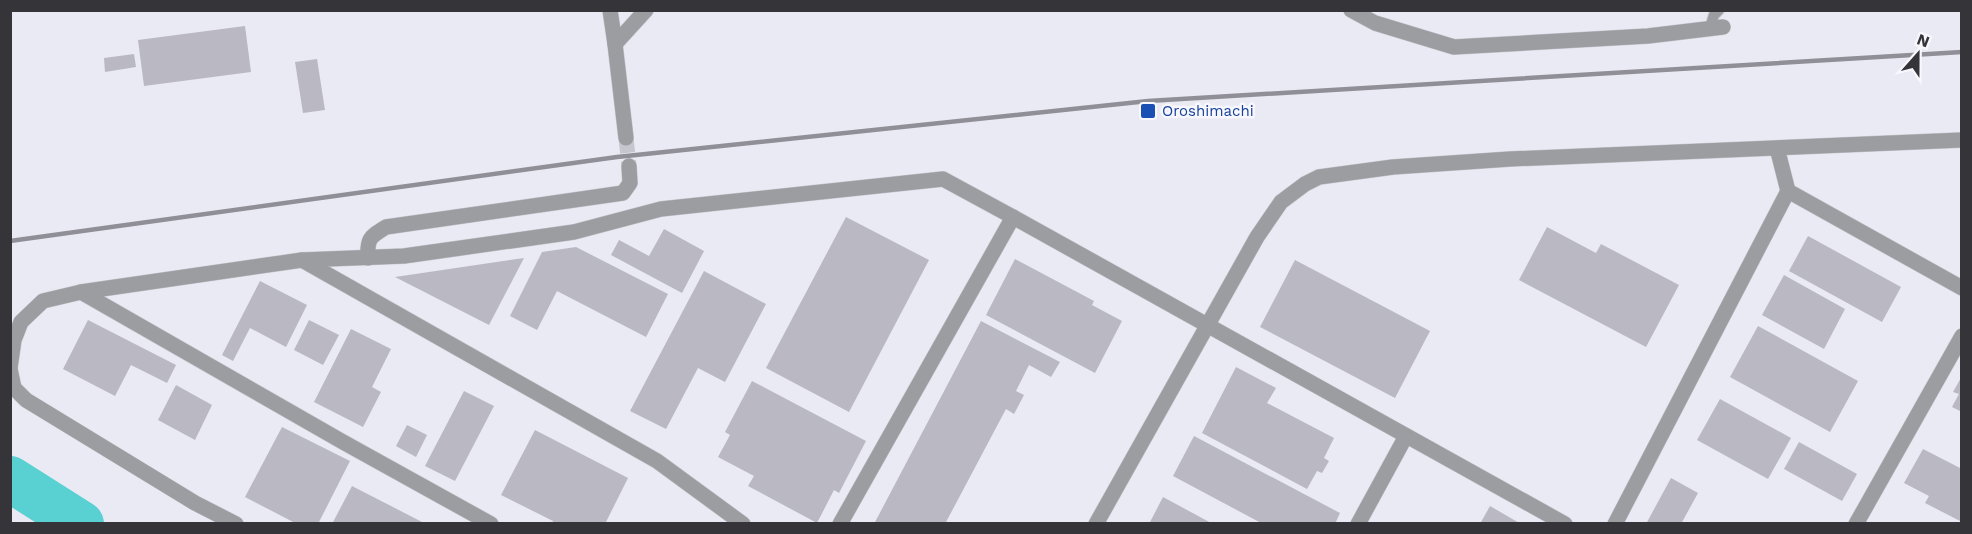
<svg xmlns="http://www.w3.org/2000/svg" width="1972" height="534" font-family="'Work Sans',sans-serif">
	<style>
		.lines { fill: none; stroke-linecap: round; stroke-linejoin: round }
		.river { stroke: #59d0d1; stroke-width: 46 }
		.building { fill: #b9b8c3 }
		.minor-tunnel { stroke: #c6c6cf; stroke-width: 15; stroke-dasharray: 15 8; stroke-linecap: butt }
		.service-casing { stroke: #c6c6cf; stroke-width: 12 }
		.minor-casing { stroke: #c6c6cf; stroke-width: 16 }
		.tertiary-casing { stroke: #c6c6cf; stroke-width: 16 }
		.service { stroke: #9c9da1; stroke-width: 10 }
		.minor { stroke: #9c9da1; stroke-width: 15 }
		.tertiary { stroke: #9c9da1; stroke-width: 15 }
		.rail { stroke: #908f97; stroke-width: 4.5 }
		.transit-dot { fill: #1a4fb4; stroke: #f8f7fe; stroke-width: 2 }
		.labels { text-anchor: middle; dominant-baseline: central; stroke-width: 5; stroke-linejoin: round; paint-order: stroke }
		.transit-label { font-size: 15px; fill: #164399; stroke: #f8f7fe; text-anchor: start }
	</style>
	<rect width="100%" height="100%" fill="#eaeaf4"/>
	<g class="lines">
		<!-- river -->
		<path class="river" d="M10,479l71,45"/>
	</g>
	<!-- building -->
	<g class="building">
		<path d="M245,26l6,46 -107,14 -6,-46z"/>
		<path d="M134,54l2,13 -31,5 -1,-14z"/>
		<path d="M317,59l8,51 -22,3 -8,-51z"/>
		<path d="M846,217l83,43 -80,152 -83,-44z"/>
		<path d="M1547,227l49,26 5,-9 78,41 -33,62 -127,-67z"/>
		<path d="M664,229l40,22 -22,42 -71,-38 8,-15 30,16z"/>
		<path d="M1808,236l93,51 -19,35 -93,-51z"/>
		<path d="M576,247l92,47 -22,43 -89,-46 -20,39 -27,-14 32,-64z"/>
		<path d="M524,258l-35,67 -94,-48z"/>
		<path d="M1015,259l79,42 -2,4 30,16 -27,52 -109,-58z"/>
		<path d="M1295,260l135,71 -35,67 -135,-71z"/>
		<path d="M704,271l62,33 -41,78 -27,-14 -32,61 -36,-18z"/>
		<path d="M1784,275l61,34 -21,40 -62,-34z"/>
		<path d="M260,281l47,24 -21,42 -36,-19 -17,33 -11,-6z"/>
		<path d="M88,320l88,45 -9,18 -36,-18 -16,31 -52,-27z"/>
		<path d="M309,320l30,15 -16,30 -29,-15z"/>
		<path d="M981,321l79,41 -9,15 -22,-12 -13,26 8,4 -10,19 -8,-5 -61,115h-71z"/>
		<path d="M1758,326l100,55 -28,51 -100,-55z"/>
		<path d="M351,329l40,20 -19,38 9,5 -18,35 -49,-25z"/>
		<path d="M1236,367l40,21 -9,15 67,35 -10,20 5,3 -7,12 -5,-2 -10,18 -105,-56z"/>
		<path d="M1962,376v36l-10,-5 7,-13 -6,-2z"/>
		<path d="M752,381l114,60 -27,52 -5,-3 -17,33 -69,-37 6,-10 -36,-19 12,-22 -5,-3z"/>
		<path d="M176,385l36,20 -17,35 -37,-20z"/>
		<path d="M464,391l30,15 -39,75 -30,-15z"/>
		<path d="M1720,399l71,39 -23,41 -71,-39z"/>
		<path d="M407,425l20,10 -11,22 -20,-11z"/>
		<path d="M282,427l68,34 -32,63h-21l-52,-27z"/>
		<path d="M535,430l93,48 -23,46h-53l1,-3 -52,-26z"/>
		<path d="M1194,436l146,77 -5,11h-72l-90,-48z"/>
		<path d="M1799,442l58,32 -15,27 -58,-32z"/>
		<path d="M1923,449l39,20v53l-37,-19 4,-7 -25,-13z"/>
		<path d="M1671,478l27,15 -17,31h-35z"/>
		<path d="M352,486l74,38h-94z"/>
		<path d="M1163,497l50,27h-64z"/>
		<path d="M1490,506l31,18h-41z"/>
	</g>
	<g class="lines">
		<!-- minor-tunnel -->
		<path class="minor-tunnel" d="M626,138l3,28"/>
		<defs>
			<path id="service" d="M1710,28l4,-13 5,-5"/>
			<g id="minor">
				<path d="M610,10l5,34 31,-34"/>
				<path d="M1351,10l24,13 79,24 194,-11 75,-9"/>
				<path d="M615,44l11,94"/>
				<path d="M1777,148l11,43 174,97"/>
				<path d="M368,258c-1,-20 2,-21 18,-31l237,-34 7,-10 -1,-17"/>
				<path d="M81,292l262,150 148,82"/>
				<path d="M10,368l4,-28 7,-18 22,-21 38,-9 221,-32 102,-4 170,-24 87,-23 282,-30 70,38"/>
				<path d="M10,369l4,19 12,12 169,103 41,21"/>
				<path d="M840,524l173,-307 552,307"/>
				<path d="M1358,524l48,-88"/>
				<path d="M1615,524l173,-333"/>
				<path d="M1856,524l106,-188"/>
			</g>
			<g id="tertiary">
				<path d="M302,260l355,201 86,63"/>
				<path d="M1096,524l161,-287 24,-35 24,-18 14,-7 74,-10 117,-8 452,-19"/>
			</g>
		</defs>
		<!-- service casing -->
		<use href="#service" class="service-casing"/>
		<!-- minor casing -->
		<use href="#minor" class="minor-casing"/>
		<!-- tertiary casing -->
		<use href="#tertiary" class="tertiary-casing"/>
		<!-- service -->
		<use href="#service" class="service"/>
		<!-- minor -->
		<use href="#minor" class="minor"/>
		<!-- tertiary -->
		<use href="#tertiary" class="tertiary"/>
		<!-- rail -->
		<path class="rail" d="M10,241l607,-84 531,-56 814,-49"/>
	</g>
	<!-- markers -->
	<rect class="transit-dot" x="1140" y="103" width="16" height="16" rx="3"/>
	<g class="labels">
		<!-- transit labels -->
		<g class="transit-label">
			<text x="1162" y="111">Oroshimachi</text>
		</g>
	</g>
	<!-- border -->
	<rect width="1972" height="534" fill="none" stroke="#353439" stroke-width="24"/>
	<!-- north arrow -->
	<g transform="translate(1918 54) rotate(21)" stroke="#f8f7fe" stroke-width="4.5" paint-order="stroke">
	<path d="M0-4.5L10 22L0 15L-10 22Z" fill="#353439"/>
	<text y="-9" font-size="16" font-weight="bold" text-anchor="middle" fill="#353439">N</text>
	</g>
</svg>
